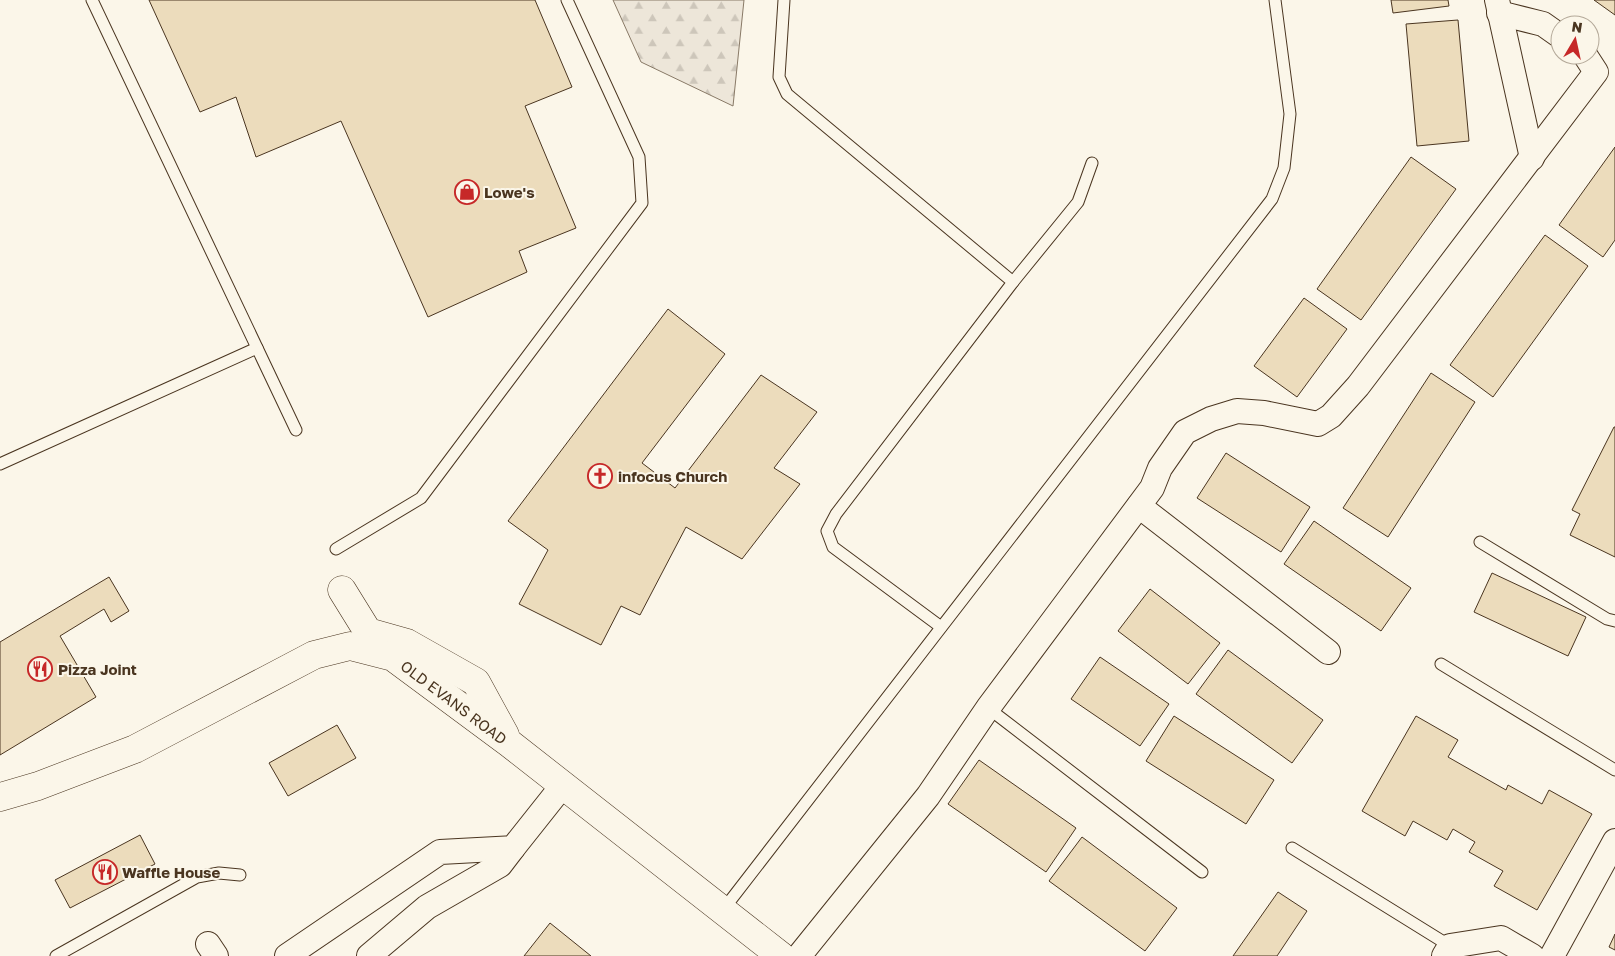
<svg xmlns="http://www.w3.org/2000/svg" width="1615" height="956" font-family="'Golos Text',sans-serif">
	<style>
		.forest { fill: url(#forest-firs); stroke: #887966 }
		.building { fill: #ecdcbc; stroke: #4a3520 }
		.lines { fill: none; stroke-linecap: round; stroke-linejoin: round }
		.service-casing { stroke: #4a3520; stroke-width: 13 }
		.minor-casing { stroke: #4a3520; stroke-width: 26 }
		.tertiary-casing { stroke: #4a3520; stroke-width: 29 }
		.service { stroke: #fbf6e9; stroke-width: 11 }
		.minor { stroke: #fbf6e9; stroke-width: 24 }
		.tertiary { stroke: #fbf6e9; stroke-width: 28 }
		.labels { text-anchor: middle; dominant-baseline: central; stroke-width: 4; stroke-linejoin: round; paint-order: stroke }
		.poi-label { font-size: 15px; font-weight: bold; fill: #4a3520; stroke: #fbf6e9; text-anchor: start }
		.street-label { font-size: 15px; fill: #4a3520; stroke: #fbf6e9 }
	</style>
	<defs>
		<pattern id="forest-firs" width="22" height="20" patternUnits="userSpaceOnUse" patternTransform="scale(1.25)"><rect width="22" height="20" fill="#ede6d9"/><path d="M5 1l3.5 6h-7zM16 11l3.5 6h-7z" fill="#cdc6ba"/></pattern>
	</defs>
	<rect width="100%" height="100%" fill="#fbf6e9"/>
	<!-- forest -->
	<path class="forest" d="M613,0h131l-11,106 -92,-44z"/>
	<!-- building -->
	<g class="building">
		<path d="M149,0h386l37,87 -47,19 51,122 -57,23 8,21 -99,45 -87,-196 -85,36 -20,-60 -36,15z"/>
		<path d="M1391,0h57l1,6 -56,7z"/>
		<path d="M1594,0h21v15z"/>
		<path d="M1458,20l11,121 -52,5 -11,-122z"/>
		<path d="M1615,147v93l-12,17 -44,-32z"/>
		<path d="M1411,157l45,32 -95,131 -44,-31z"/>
		<path d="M1545,235l43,31 -95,131 -43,-32z"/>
		<path d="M1304,298l43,31 -50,68 -43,-31z"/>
		<path d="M668,309l57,45 -83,109 33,25 86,-113 56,37 -43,56 26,16 -58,75 -56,-32 -46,88 -19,-9 -20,39 -82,-41 29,-54 -40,-29z"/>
		<path d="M1431,373l44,29 -87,135 -45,-29z"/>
		<path d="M1614,427h1v130l-45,-22 10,-21 -8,-4z"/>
		<path d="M1226,453l84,54 -29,45 -84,-54z"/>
		<path d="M1314,521l97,67 -30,43 -97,-67z"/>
		<path d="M1492,573l94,44 -18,39 -94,-44z"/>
		<path d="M109,577l20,34 -18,11 -7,-13 -44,27 36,61 -96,58v-113z"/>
		<path d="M1150,589l70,54 -32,41 -70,-53z"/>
		<path d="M1228,650l95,70 -31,43 -96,-69z"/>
		<path d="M1100,657l69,47 -29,42 -69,-47z"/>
		<path d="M1174,716l100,64 -28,44 -100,-63z"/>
		<path d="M1416,716l42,24 -10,17 58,33 2,-5 34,19 7,-14 43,24 -55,96 -43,-24 9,-15 -34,-19 6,-10 -22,-13 -6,11 -34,-19 -8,15 -43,-25z"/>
		<path d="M337,725l19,33 -68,38 -19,-33z"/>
		<path d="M979,760l97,68 -30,44 -98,-68z"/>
		<path d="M140,835l15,29 -85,44 -15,-28z"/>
		<path d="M1082,837l95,71 -32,43 -96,-70z"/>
		<path d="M1278,892l29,19 -30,45h-44z"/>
		<path d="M550,923l41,33h-67z"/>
		<path d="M1615,934v16l-6,-3z"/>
	</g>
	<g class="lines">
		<defs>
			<g id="service">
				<path d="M92,0l204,430"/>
				<path d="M784,0l-5,77 8,17 226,188 -177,232 -9,17 6,16 108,80"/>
				<path d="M1013,282l65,-80 14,-39"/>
				<path d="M0,464l257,-116"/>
				<path d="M1480,542l127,77 8,2"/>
				<path d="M336,549l85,-51 221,-295 -3,-46 -72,-157"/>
				<path d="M1441,664l174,106"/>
				<path d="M988,708l214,164"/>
				<path d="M1292,848l158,98"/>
				<path d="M723,910l549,-711 12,-31 6,-54 -15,-114"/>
				<path d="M56,956l141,-79 22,-4 21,2"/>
			</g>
			<g id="minor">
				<path d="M1497,0l35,158"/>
				<path d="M1499,13l44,11 17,12"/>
				<path d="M1139,506l189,146"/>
				<path d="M208,944l8,12"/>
				<path d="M287,956l153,-104 73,-4 50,-63"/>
				<path d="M369,956l58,-49 73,-42 13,-17"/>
				<path d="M799,956l129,-160 60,-88 164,-220 8,-20 25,-36 26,-13 26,-8 27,2 54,11 13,-8 27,-30 238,-314 -11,-17"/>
				<path d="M1444,956l6,-10 51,-8 31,18"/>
				<path d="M1552,956l63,-115"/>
			</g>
			<g id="tertiary">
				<path d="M342,590l26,42 39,11 69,39 29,53"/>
				<path d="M0,797l38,-11 97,-37 179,-94 36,-9 43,11 116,86 272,213"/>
			</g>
		</defs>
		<!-- service casing -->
		<use href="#service" class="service-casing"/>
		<!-- minor casing -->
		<use href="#minor" class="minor-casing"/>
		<!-- tertiary casing -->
		<use href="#tertiary" class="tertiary-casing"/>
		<!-- service -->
		<use href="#service" class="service"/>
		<!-- minor -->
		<use href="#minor" class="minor"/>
		<!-- tertiary -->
		<use href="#tertiary" class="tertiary"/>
	</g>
	<!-- icons -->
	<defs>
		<symbol id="shop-ring" viewBox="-11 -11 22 22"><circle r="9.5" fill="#fbf6e9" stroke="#c62828" stroke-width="1.5"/><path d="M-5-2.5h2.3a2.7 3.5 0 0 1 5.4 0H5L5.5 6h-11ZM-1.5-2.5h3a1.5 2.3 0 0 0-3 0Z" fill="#c62828"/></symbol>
		<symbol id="church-ring" viewBox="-11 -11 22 22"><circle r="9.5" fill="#fbf6e9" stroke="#c62828" stroke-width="1.5"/><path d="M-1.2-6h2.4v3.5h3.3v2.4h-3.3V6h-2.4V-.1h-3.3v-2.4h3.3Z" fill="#c62828"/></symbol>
		<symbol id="restaurant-ring" viewBox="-11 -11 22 22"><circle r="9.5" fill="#fbf6e9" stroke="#c62828" stroke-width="1.5"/><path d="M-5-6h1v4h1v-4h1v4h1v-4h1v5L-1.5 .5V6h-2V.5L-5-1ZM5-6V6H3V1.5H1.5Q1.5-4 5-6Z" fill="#c62828"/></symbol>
	</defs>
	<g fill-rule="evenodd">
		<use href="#shop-ring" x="453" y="178" width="28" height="28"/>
		<use href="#church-ring" x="586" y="462" width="28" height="28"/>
		<use href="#restaurant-ring" x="26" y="655" width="28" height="28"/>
		<use href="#restaurant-ring" x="91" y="858" width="28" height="28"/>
	</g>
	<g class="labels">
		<!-- poi labels -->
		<g class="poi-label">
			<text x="484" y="192">Lowe's</text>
			<text x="618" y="476">infocus Church</text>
			<text x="58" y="669">Pizza Joint</text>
			<text x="122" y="872">Waffle House</text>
		</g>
		<!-- street labels -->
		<g class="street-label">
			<text transform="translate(454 702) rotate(37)">OLD EVANS ROAD</text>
		</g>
	</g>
	<!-- north arrow -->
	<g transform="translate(1575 40) rotate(9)"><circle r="24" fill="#fbf6e9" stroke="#b4a999"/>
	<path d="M0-4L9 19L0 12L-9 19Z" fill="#c62828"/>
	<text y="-8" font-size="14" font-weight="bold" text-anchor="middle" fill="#4a3520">N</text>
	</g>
</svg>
